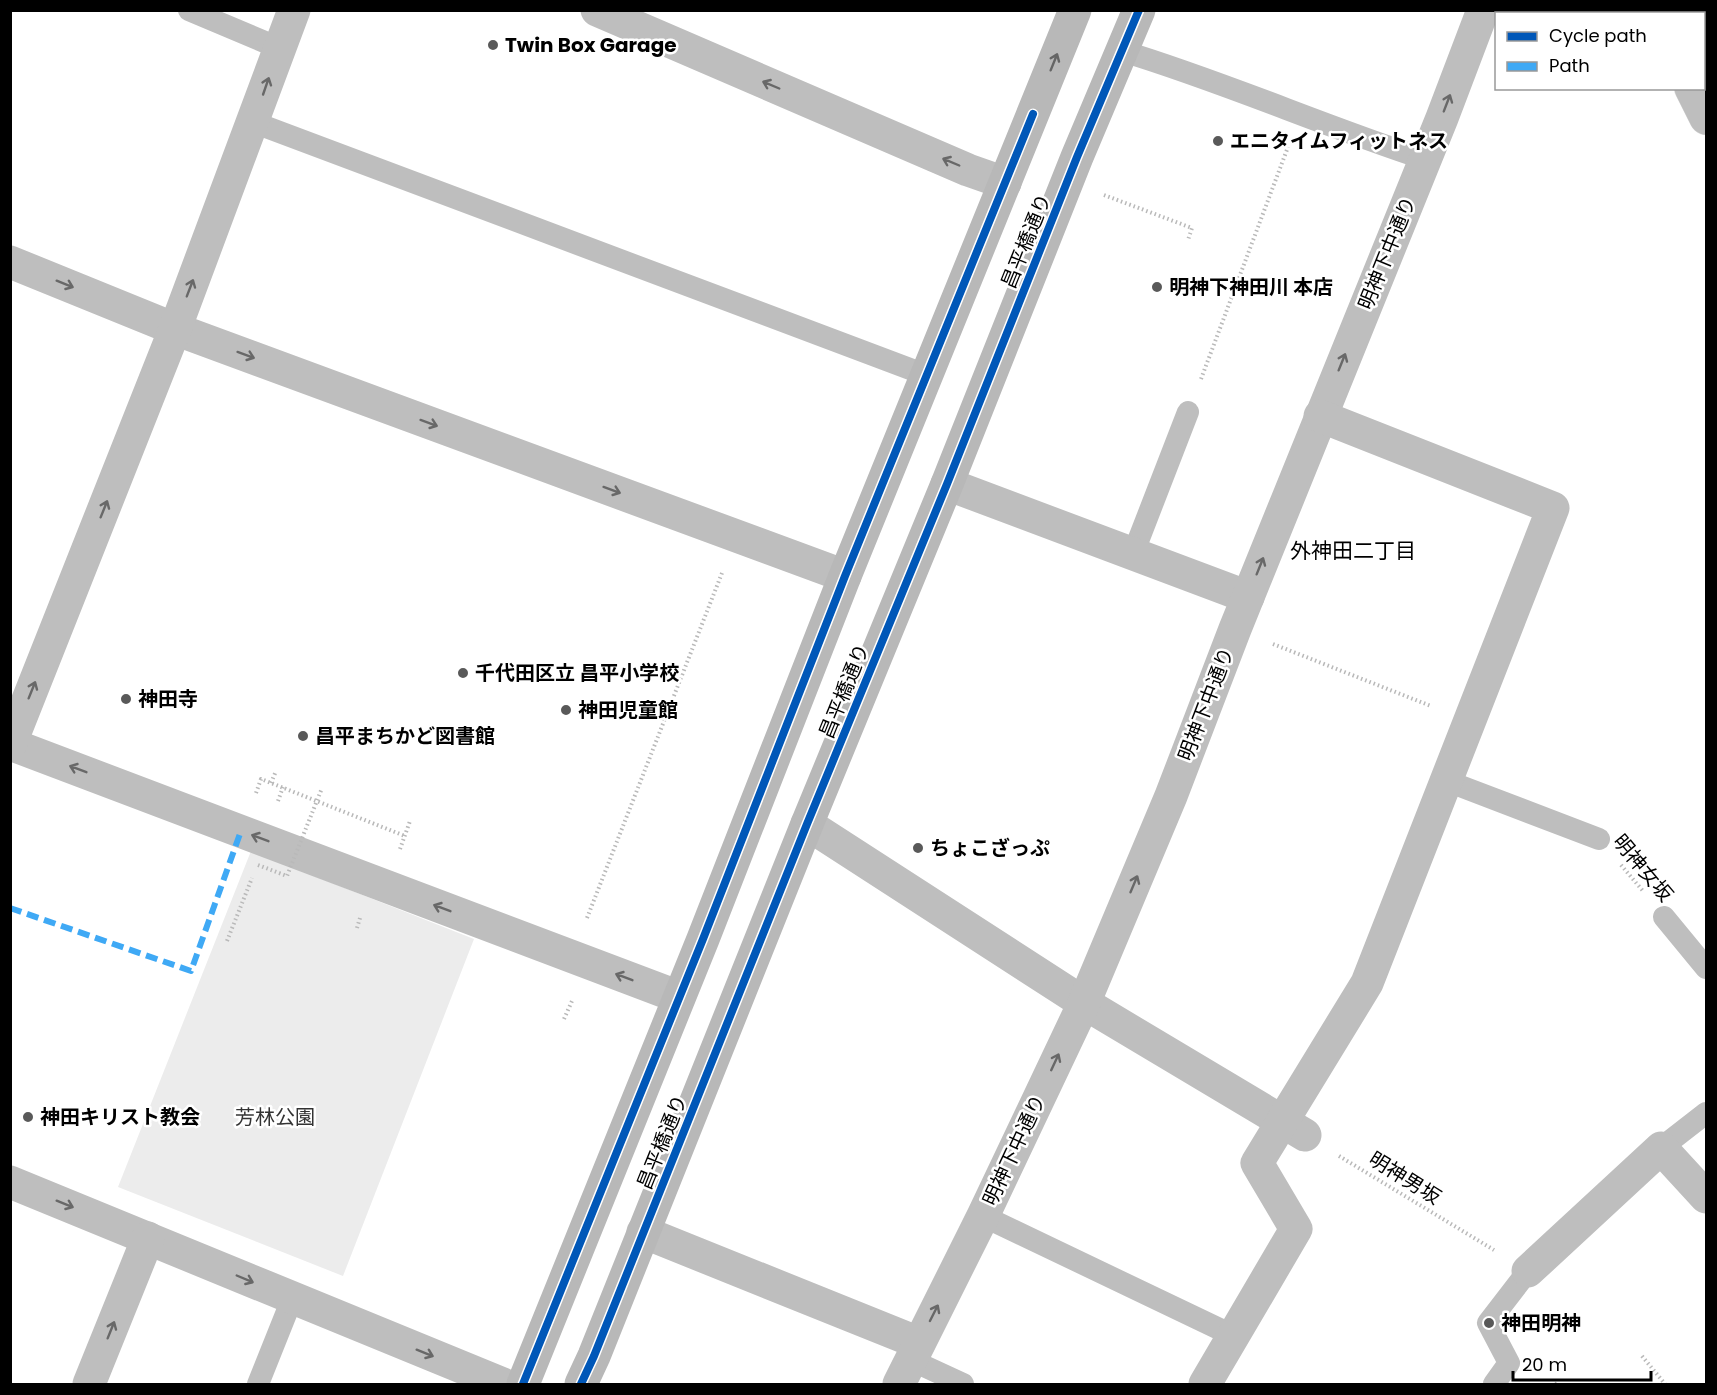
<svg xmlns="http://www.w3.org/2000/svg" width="1717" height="1395" font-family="Poppins,'Noto Sans JP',sans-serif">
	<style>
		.green { fill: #ececec }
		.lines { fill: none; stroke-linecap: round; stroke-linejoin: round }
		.trunk-casing { stroke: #dbdbdb; stroke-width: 34 }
		.path { stroke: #b9b9b9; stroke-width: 4; stroke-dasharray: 1.5 3; stroke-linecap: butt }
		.service { stroke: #bebebe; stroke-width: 22 }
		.minor { stroke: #bebebe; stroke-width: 33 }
		.secondary { stroke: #b8b8b8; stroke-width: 33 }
		.trunk { stroke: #bebebe; stroke-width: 33 }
		.path-bridge { stroke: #b9b9b9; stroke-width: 4; stroke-dasharray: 1.5 3; stroke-linecap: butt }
		.quiet { stroke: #3fa9f5; stroke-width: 6; stroke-dasharray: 12 6; stroke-linecap: butt }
		.cycleway-casing { stroke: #fff; stroke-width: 11 }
		.cycleway { stroke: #0057b8; stroke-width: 8 }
		.oneway { stroke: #656565 }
		.oneway2 { stroke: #686868 }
		.poi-dot { fill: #595959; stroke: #fff; stroke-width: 2 }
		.labels { text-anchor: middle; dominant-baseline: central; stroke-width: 5; stroke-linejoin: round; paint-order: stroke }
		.poi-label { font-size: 20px; font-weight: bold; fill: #000; stroke: #fff; text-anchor: start }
		.street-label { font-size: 20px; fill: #000; stroke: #fff }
		.park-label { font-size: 20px; fill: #333; stroke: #fff }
		.neighbourhood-label { font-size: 21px; fill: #000; stroke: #fff }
	</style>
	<rect width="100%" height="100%" fill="#fff"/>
	<!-- green -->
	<path class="green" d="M251,851l223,88 -131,337 -225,-89z"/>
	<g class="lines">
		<defs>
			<g id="trunk">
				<path d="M1649,10l2,4"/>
				<path d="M1691,88l15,30"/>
			</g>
		</defs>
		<!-- trunk casing -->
		<use href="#trunk" class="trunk-casing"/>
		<!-- path -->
		<g class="path">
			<path d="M1104,195l88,33 -4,12"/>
			<path d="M1201,379l87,-232"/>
			<path d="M1273,644l158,62"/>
			<path d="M271,783l5,-12"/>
			<path d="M256,793l5,-14 144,57"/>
			<path d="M278,801l5,-14"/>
			<path d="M400,849l10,-28"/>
			<path d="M1621,865l22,26"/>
			<path d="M587,918l135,-345"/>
			<path d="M357,928l3,-10"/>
			<path d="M227,941l25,-63"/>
			<path d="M564,1019l8,-18"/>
			<path d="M1339,1156l155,94"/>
			<path d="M1642,1356l23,28"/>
			<path d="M1556,1384l1,-1"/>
		</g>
		<!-- service -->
		<g class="service">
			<path d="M189,10l90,38"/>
			<path d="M1122,51c103,31 201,75 303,108"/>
			<path d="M253,122l673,253"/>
			<path d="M1133,554l55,-142"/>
			<path d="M1447,781l152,58"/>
			<path d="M1664,917l42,51"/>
			<path d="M1661,1148l45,-35"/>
			<path d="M983,1216l251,120"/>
			<path d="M911,1360l52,24"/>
			<path d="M258,1384l34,-85"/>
			<path d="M1494,1384l15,-21 -21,-40 40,-52"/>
		</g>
		<!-- minor -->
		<g class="minor">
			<path d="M597,10l371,160 37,13"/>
			<path d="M10,262l165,67 670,247"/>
			<path d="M947,484l301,113"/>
			<path d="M10,744l669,253"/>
			<path d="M10,745l165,-416 119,-319"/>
			<path d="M807,824l277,179 221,132"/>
			<path d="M10,1182l493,202"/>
			<path d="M643,1232l276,111"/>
			<path d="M1528,1271l133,-123 45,49"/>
			<path d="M89,1384l59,-146"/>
			<path d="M899,1384l84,-168 101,-213 87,-207 64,-167 207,-511 41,-108"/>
			<path d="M1205,1384l91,-155 -39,-66 110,-180 186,-475 -233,-92"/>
		</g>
		<!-- secondary -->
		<g class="secondary">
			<path d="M523,1384l180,-445 142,-363 230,-566"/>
			<path d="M581,1384l13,-28 213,-532 140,-340 130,-327 62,-147"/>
		</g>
		<!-- trunk -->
		<use href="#trunk" class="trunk"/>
		<!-- path-bridge -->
		<path class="path-bridge" d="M258,865l29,11 35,-88"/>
		<!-- quiet -->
		<path class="quiet" d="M10,908l181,63 50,-140"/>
		<defs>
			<g id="cycleway">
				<path d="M523,1384l180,-445 142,-363 188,-462"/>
				<path d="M581,1384l13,-28 213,-532 140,-340 130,-327 62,-147"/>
			</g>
		</defs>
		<!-- cycleway casing -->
		<use href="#cycleway" class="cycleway-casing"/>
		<!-- cycleway -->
		<use href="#cycleway" class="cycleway"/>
	</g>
	<!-- one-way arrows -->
	<defs><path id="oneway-shaft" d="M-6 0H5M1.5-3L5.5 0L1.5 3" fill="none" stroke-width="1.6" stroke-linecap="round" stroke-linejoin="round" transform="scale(1.5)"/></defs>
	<use class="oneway" href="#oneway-shaft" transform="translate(1054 62) rotate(-68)"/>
	<g class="oneway2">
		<use href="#oneway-shaft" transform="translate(771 85) rotate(-157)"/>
		<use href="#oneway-shaft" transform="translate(266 86) rotate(-71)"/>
		<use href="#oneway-shaft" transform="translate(1447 103) rotate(-69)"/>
		<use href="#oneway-shaft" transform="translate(951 162) rotate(-157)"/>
		<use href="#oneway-shaft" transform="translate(65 284) rotate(22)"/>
		<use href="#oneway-shaft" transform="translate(190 288) rotate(-69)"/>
		<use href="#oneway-shaft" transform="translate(246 355) rotate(20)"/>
		<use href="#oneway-shaft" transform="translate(1342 362) rotate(-68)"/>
		<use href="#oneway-shaft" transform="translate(429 423) rotate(20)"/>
		<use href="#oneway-shaft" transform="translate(612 490) rotate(20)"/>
		<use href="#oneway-shaft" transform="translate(104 509) rotate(-68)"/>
		<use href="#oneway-shaft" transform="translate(1260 566) rotate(-68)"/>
		<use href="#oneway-shaft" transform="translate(32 690) rotate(-68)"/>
		<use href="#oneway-shaft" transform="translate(78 769) rotate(-159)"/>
		<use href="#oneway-shaft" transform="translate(260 838) rotate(-159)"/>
		<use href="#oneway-shaft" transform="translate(1134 884) rotate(-67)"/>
		<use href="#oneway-shaft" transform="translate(442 908) rotate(-159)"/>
		<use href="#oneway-shaft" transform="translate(624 977) rotate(-159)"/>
		<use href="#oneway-shaft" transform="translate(1055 1062) rotate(-65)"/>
		<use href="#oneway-shaft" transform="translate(65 1204) rotate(22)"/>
		<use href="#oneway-shaft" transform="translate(245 1279) rotate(23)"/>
		<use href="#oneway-shaft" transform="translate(934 1313) rotate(-63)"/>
		<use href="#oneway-shaft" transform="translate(111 1330) rotate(-68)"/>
		<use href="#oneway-shaft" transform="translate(425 1353) rotate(22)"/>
	</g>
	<!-- markers -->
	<g class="poi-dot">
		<circle cx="493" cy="45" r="6"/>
		<circle cx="1218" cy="141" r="6"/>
		<circle cx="1157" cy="287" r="6"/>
		<circle cx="463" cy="673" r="6"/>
		<circle cx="126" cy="699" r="6"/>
		<circle cx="566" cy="710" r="6"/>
		<circle cx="303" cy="736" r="6"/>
		<circle cx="918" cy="848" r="6"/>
		<circle cx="28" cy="1117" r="6"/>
		<circle cx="1489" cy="1323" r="6"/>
	</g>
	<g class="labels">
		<!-- poi labels -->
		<g class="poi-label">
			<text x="505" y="45">Twin Box Garage</text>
			<text x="1230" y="141">エニタイムフィットネス</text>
			<text x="1169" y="287">明神下神田川 本店</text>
			<text x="475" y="673">千代田区立 昌平小学校</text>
			<text x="138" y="699">神田寺</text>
			<text x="578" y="710">神田児童館</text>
			<text x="315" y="736">昌平まちかど図書館</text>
			<text x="930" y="848">ちょこざっぷ</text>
			<text x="40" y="1117">神田キリスト教会</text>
			<text x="1501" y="1323">神田明神</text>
		</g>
		<!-- street labels -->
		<g class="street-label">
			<text transform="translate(1026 241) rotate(-68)">昌平橋通り</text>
			<text transform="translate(1387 253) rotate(-68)">明神下中通り</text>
			<text transform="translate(844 691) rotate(-68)">昌平橋通り</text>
			<text transform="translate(1206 704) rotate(-69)">明神下中通り</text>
			<text transform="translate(1643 868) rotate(50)">明神女坂</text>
			<text transform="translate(662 1142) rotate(-68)">昌平橋通り</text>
			<text transform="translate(1014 1150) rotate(-65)">明神下中通り</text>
			<text transform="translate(1405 1178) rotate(32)">明神男坂</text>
		</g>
		<!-- park labels -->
		<g class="park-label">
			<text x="275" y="1117">芳林公園</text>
		</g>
		<!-- neighbourhood labels -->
		<g class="neighbourhood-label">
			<text x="1353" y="550">外神田二丁目</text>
		</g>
	</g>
	<!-- border -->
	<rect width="1717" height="1395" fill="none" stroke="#000000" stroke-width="24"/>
	<!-- legend -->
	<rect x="1495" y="12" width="210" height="78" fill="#ffffff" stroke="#999999" stroke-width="1.5"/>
	<rect x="1507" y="32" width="30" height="9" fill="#0057b8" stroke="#999999" stroke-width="1.5"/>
	<text x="1549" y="42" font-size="18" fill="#000000">Cycle path</text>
	<rect x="1507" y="62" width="30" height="9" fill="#3fa9f5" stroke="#999999" stroke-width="1.5"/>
	<text x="1549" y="72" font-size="18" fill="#000000">Path</text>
	<!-- scale -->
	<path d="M1513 1371v9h138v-9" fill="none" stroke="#000000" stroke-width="3"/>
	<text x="1522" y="1371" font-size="18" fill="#000000" stroke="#ffffff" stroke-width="4.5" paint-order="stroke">20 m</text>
</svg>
